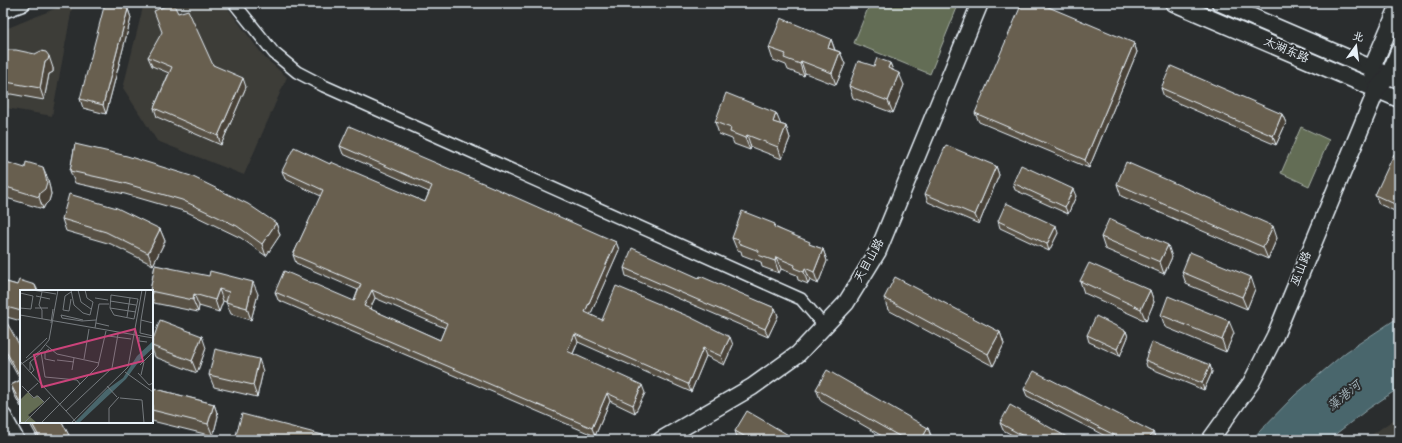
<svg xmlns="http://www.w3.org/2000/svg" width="1402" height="443" font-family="Dekko,'LXGW WenKai TC',sans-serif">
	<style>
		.built { fill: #3c3c38 }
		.green { fill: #646d54; stroke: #a6afa6 }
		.water { fill: #49666c; stroke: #899ea4 }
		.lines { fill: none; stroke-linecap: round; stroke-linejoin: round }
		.street-casing { stroke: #e8f1f8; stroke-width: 14 }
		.secondary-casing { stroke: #e8f1f8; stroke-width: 19 }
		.street { stroke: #2a2d2e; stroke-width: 11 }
		.secondary { stroke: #2a2d2e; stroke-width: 16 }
		.wall { fill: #595144; stroke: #e8f1f8; fill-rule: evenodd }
		.shaded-wall { fill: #484237; stroke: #e8f1f8 }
		.building { fill: #675e4f; stroke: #e8f1f8; fill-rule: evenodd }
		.labels { text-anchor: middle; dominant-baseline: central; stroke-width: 4; stroke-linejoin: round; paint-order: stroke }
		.street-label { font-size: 12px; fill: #e8f1f8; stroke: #2a2d2e }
		.water-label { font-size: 13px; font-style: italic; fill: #a8b9c0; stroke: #2a2d2e }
		.inset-road { fill: none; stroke: #767b7f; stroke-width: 1 }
		.view { fill: #ca437a; fill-opacity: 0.15; stroke: #ca437a; stroke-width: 2 }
		.inset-edge { fill: none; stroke: #e8f1f8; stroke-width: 2 }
	</style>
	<rect width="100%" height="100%" fill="#2a2d2e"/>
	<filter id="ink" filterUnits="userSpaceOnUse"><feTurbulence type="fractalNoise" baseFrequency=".025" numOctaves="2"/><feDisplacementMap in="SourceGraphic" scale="8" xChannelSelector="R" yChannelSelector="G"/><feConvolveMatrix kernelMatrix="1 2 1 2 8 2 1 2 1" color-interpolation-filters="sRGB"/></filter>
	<g filter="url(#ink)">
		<!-- built -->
		<g class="built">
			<path d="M69,3h4l-21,113 -46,-8 -3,2v-80z"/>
			<path d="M144,3h80l41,55 22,19 -43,98 -87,-34 -34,-53z"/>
			<path d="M1399,416v24h-35z"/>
		</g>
		<!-- green -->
		<g class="green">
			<path d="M870,3h89l-29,71 -76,-31z"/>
			<path d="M1301,127l28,13 -20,46 -28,-13z"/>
		</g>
		<!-- water -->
		<path class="water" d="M1399,317v71l-31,21 -40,31h-77l44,-45 51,-43z"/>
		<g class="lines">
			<defs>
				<path id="street" d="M234,3l40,50 23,19 27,14 477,213 24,28"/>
				<g id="secondary">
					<path d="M1174,3l225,96"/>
					<path d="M1220,3l179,77"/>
					<path d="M3,10l19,-7"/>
					<path d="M1374,78l-2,-10 27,-63"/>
					<path d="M3,416l13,24"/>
					<path d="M661,440l91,-53 46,-33 48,-51 32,-52 102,-248"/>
					<path d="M1210,440l41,-57 24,-47 102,-247 12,-14 10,-24"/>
				</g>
			</defs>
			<!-- street casing -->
			<use href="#street" class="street-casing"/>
			<!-- secondary casing -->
			<use href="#secondary" class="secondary-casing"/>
			<!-- street -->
			<use href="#street" class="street"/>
			<!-- secondary -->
			<use href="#secondary" class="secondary"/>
		</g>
		<!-- wall -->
		<g class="wall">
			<path d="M128,9l3,9 -25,96 -23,-6 -3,-9z"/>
			<path d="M178,13l35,52 33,22 -25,58 -64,-28 -3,-9 15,-35 -17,-7 -4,-9z"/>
			<path d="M831,39l4,11 5,2 5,12 -9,21 -31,-12 -1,3 -16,-6 -2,-5 -13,-5 -4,-12z"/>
			<path d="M1134,43l3,9 -48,116 -110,-46 -4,-9z"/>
			<path d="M3,50l50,18v4l-4,2 -5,26 -33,-6 -8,1z"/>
			<path d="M890,63l3,7 11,15 -11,28 -40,-15 -4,-12z"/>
			<path d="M1161,88l121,26 4,9 -10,22 -112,-48z"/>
			<path d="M776,113l4,11 6,2 4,12 -8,21 -31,-12 -1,3 -16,-6 -2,-5 -13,-5 -4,-12z"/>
			<path d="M75,144l201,79 4,12 -14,21 -25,-18 -54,-26 -62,-18 -50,-11 -5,-12z"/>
			<path d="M340,146l276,96 3,8 -29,65 12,5 131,25 -9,20 -18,-9 -15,36 -113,-50 -5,12 72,39 -10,20 -25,-12 -15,35 -317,-136 -3,-8 79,9 4,-11 -62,-27 -3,-8 28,-59 -36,-17 -3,-8 48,-7 95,38 4,-10 -86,-38zM375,298l70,30 -5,12 -70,-31z"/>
			<path d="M3,154l3,8 42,17 3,15 -2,7 -4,4 -2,4 -40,-12z"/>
			<path d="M1399,157v56l-20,-9 -4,-9z"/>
			<path d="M996,166l3,9 -20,49 -51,-22 -3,-8z"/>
			<path d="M1013,183l63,13 -8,18 -53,-24z"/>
			<path d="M1117,184l160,54 -9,21 -147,-63z"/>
			<path d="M62,219l98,10 5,12 -12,24 -42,-21 -45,-13z"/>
			<path d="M998,221l60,12 -9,18 -49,-23z"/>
			<path d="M777,228l34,17 12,4 4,12 -9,23 -8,-4 -2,4 -10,-4 -1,-5 -16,-6 -2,4 -17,-6 -1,-5 -19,-7 -1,-4 -4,-1 -5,-12z"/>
			<path d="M1101,237l71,20 -8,17 -59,-25z"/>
			<path d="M155,265l103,29 -7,26 -20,-6 -5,-12 -3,-1 -4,11 -20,-6 -1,6 -44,-9 -2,-6v-6h-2z"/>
			<path d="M624,268l75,10 76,30 3,8 -10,21 -142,-61z"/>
			<path d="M1182,272l73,17 -8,20 -61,-25z"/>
			<path d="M3,281l14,4h18l3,6h-17v30l-18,-5z"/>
			<path d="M1080,281l70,9 4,12 -8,19 -62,-28z"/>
			<path d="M884,298l116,34 4,12 -11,22 -105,-56z"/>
			<path d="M1161,315l73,18 -8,19 -61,-25z"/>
			<path d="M3,323l18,25v59l-7,-13 -3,-9 9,-5 -17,-31z"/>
			<path d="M1126,331l2,6 -8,19 -31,-14 -2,-7z"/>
			<path d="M152,342l54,6 -9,25 -42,-16 -3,-8z"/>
			<path d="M1145,360l65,5 2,7 -8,18 -57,-23z"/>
			<path d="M263,371l-6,26 -43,-10 -5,-12z"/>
			<path d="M152,388l62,16 4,12 -5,20 -61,-15z"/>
			<path d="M816,389l112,39 5,12h-44l-68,-39z"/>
			<path d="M1024,389l129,43 3,7 -1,1h-42l-86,-44z"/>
			<path d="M29,422h33l9,18h-32z"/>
			<path d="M1000,423l72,17h-51l-18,-10z"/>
			<path d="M735,431l62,9h-59z"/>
			<path d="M236,435l106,5h-104z"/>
		</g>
		<!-- shaded-wall -->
		<g class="shaded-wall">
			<path d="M128,9l3,9 -25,96 -3,-9z"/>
			<path d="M831,39l4,12 -7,-3z"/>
			<path d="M1134,43l3,9 -48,116 -4,-8z"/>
			<path d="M840,52l5,12 -9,21 -4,-12z"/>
			<path d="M49,56l4,12v4l-4,2 -5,26 -4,-12 5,-26z"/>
			<path d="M801,61l4,12 -1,3 -4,-12z"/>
			<path d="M890,63l5,12 -7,-7z"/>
			<path d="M899,73l5,12 -11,28 -5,-12z"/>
			<path d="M243,78l3,9 -25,58 -3,-9z"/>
			<path d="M776,113l5,12 -8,-3z"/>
			<path d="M1282,114l4,9 -10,22 -3,-9z"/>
			<path d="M786,126l4,12 -8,21 -4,-12z"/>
			<path d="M747,135l4,12 -1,3 -5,-12z"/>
			<path d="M3,154l5,12 -5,-1z"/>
			<path d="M996,166l3,9 -20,49 -4,-9z"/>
			<path d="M43,167l5,12 3,15 -2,7 -4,4 -2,4 -4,-12 1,-4z"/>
			<path d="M1073,189l3,7 -8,18 -3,-7z"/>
			<path d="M276,223l4,12 -14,21 -4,-12z"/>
			<path d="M1056,226l2,7 -9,18 -2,-7z"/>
			<path d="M1273,226l4,12 -9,21 -5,-12z"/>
			<path d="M160,229l5,12 -12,24 -5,-12z"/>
			<path d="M616,242l3,8 -31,70 -3,-8z"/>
			<path d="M1168,245l4,12 -8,17 -4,-12z"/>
			<path d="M823,249l4,12 -9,23 -4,-12z"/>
			<path d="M776,257l5,12 -2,4 -4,-12z"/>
			<path d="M805,268l5,12 -2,4 -4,-12z"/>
			<path d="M1251,277l4,12 -8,20 -5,-12z"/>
			<path d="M253,282l5,12 -7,26 -4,-12z"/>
			<path d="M219,289l4,12 -4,11 -4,-12z"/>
			<path d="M372,290l3,8 -8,17 -3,-9z"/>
			<path d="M1150,290l4,12 -8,19 -5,-12z"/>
			<path d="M194,294l5,12 -1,6 -5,-12z"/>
			<path d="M775,308l3,8 -10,21 -3,-8z"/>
			<path d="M1229,321l5,12 -8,19 -4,-12z"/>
			<path d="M1126,331l2,6 -8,19 -3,-7z"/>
			<path d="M1000,332l4,12 -11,22 -5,-12z"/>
			<path d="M575,334l3,8 -8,18 -3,-9z"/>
			<path d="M202,336l4,12 -9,25 -5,-12z"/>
			<path d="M730,337l3,8 -9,20 -3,-9z"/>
			<path d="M703,348l3,8 -15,36 -3,-8z"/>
			<path d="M259,359l4,12 -6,26 -4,-12z"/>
			<path d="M1210,365l2,7 -8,18 -2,-7z"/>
			<path d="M642,385l3,8 -10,20 -2,-8z"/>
			<path d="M607,393l3,8 -15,35 -3,-8z"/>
			<path d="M214,404l4,12 -5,20 -5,-12z"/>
			<path d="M928,428l4,12h-11z"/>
			<path d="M1153,432l3,7 -1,1h-6z"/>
		</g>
		<!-- building -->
		<g class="building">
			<path d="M105,3l23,6 -25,96 -23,-6z"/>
			<path d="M172,3h1l5,10 10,-3 25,55 30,13 -25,58 -64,-28 18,-41 -24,-10 14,-25 -8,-21z"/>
			<path d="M1022,3h17l95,40 -49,117 -110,-47z"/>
			<path d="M781,18l50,21 -3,9 12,4 -8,21 -31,-12 -1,3 -16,-6 2,-4 -17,-6z"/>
			<path d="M3,50h13l19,4 6,-3 5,1 3,4 -1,4 -3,2 -5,26 -34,-6h-3z"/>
			<path d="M877,58l13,5 -2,5 11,5 -11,28 -39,-15 9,-25 16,5z"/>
			<path d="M1171,66l111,48 -9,22 -112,-48z"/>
			<path d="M726,93l50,20 -3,9 13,4 -8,21 -31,-12 -2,3 -15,-6 1,-4 -16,-6z"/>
			<path d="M349,126l148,63 119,53 -31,70 17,8 14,-34 74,31 40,20 -9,19 -18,-8 -15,36 -113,-50 -8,17 75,34 -9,20 -26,-12 -15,35 -317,-136 9,-21 70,30 7,-17 -68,-29 30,-65 -41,-19 12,-24 36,17 1,-2 94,40 7,-16 -92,-40zM372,290l75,33 -7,17 -76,-34z"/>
			<path d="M75,144l52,12 64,20 57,28 28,19 -14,21 -25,-18 -55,-26 -62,-18 -50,-11z"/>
			<path d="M946,145l50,21 -21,49 -50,-21z"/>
			<path d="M1394,154l5,3v49l-24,-11z"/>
			<path d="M3,161l22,7 1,-6 17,5 4,15 -2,7 -5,4 -1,4 -36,-11z"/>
			<path d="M1126,162l147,64 -10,21 -146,-63z"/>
			<path d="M1021,165l52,24 -8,18 -52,-24z"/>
			<path d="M69,194l48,14 43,21 -12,24 -42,-21 -44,-13z"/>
			<path d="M1006,203l50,23 -9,18 -49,-23z"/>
			<path d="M742,211l33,13 -1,3 36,15 -1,2 14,5 -9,23 -9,-4 -1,4 -10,-4 1,-3 -19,-8 -1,4 -17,-6 1,-4 -21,-8 1,-3 -7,-2z"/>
			<path d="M1109,219l59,26 -8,17 -59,-25z"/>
			<path d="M632,248l67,30 1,-2 75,32 -10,21 -141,-61z"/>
			<path d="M1190,252l61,25 -9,20 -60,-25z"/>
			<path d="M1089,263l61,27 -9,19 -61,-28z"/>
			<path d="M155,265l54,11 1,-5 43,11 -6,26 -21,-6 3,-10 -10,-3 -4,11 -21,-6 -1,6 -43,-9z"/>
			<path d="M895,277l105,55 -12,22 -104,-56z"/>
			<path d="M19,280l16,5 2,6h-16v20l-18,-5v-25l14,4z"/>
			<path d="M1168,296l61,25 -7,19 -61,-25z"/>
			<path d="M1096,316l30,15 -9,18 -30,-14z"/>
			<path d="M160,320l42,16 -10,25 -40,-15v-4z"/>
			<path d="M6,321l15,27v30l-18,-32v-23z"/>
			<path d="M1152,342l58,23 -8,18 -57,-23z"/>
			<path d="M215,349l44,10 -6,26 -44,-10z"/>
			<path d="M827,370l101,58 -7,12h-15l-90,-51z"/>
			<path d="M1034,371l119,61 -4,8h-25l-100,-51z"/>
			<path d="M21,380v24l-10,-19z"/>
			<path d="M152,388l62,16 -6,20 -56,-14z"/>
			<path d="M1010,405l62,35h-42l-30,-17z"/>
			<path d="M747,411l50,29h-46l-16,-9z"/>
			<path d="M242,414l100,26h-87l-19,-5z"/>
			<path d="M31,422h31l9,17 -2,1h-28z"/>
			<path d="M83,437l12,3h-13z"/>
			<path d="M977,438l4,2h-5z"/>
		</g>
	</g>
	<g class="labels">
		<!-- street labels -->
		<g class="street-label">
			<text transform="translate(1286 51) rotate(23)">太湖东路</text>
			<text transform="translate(870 261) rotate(-61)">天目山路</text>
			<text transform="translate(1302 269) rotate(-68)">巫山路</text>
		</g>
		<!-- water labels -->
		<g class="water-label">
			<text transform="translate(1345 397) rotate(-39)">藻港河</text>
		</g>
	</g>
	<!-- overview -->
	<g transform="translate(20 290)">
		<rect width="133" height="133" fill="#2a2d2e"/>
		<path d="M8,102l5,6 4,-3 7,7 -16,13 9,8h-17v-23z" fill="#646d54"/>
		<path d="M133,51v7l-13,12 -14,19 -47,44h-5l32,-33 17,-12 14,-22z" fill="#49666c"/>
		<path class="inset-road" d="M12,0l24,4M51,0l3,15 9,8 7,2 3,-13 -6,-4 -2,-8M58,0l3,12 10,7M126,0l-5,30 12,3M51,2l-6,4 -2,14 6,1 2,-12M0,3l13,3 -2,13 -11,-1M91,5l27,4 -4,20 -20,-4 -4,-7zM16,6l14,3M75,8l13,2M90,11l26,4M15,18h13M90,18l26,4M0,25l133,23M107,27l3,-19M22,29v-9l-3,-5 3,-13M63,30l-22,-5 1,3 20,3 14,-1M121,30l-1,13 13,3M31,33l2,-14M76,33l13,3M75,38l4,-24h10M88,46l23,3M119,47v4l8,1M26,55l11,9 42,9M29,59l-4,3v7l10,2M21,62l4,25 32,3 3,4M6,68l21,-20M64,69l5,-30M37,70l17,2M0,71l57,62M10,72l4,8 -3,3M0,75l20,-14 9,-11 9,-50M120,75l13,-13M10,80v-8l11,-9M52,80l2,-12M105,82l28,20M118,83l11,12 4,-2M121,85l3,-13M2,96l12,12 4,-2 6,6M87,96l10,11M8,102l10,-9M100,108l22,2 2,23M46,121l46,-43 6,-34M4,133l26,-26M21,133l57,-57 8,-35M51,133l57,-56 14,-77M89,133v-15l10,-11 -2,2"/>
		<path class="view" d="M115,39l8,32 -101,26 -8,-32z"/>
		<rect width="133" height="133" class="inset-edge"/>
	</g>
	<!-- margin -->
	<rect width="1402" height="443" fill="none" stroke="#2a2d2e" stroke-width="16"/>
	<rect x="8" y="8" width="1386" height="427" fill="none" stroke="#e8f1f8" stroke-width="1.5" filter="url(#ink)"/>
	<!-- north arrow -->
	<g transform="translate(1356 46) rotate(14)" stroke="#2a2d2e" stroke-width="3" paint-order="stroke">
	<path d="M0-3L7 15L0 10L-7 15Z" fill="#e8f1f8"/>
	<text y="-6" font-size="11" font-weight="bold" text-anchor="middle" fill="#e8f1f8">北</text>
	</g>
</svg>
